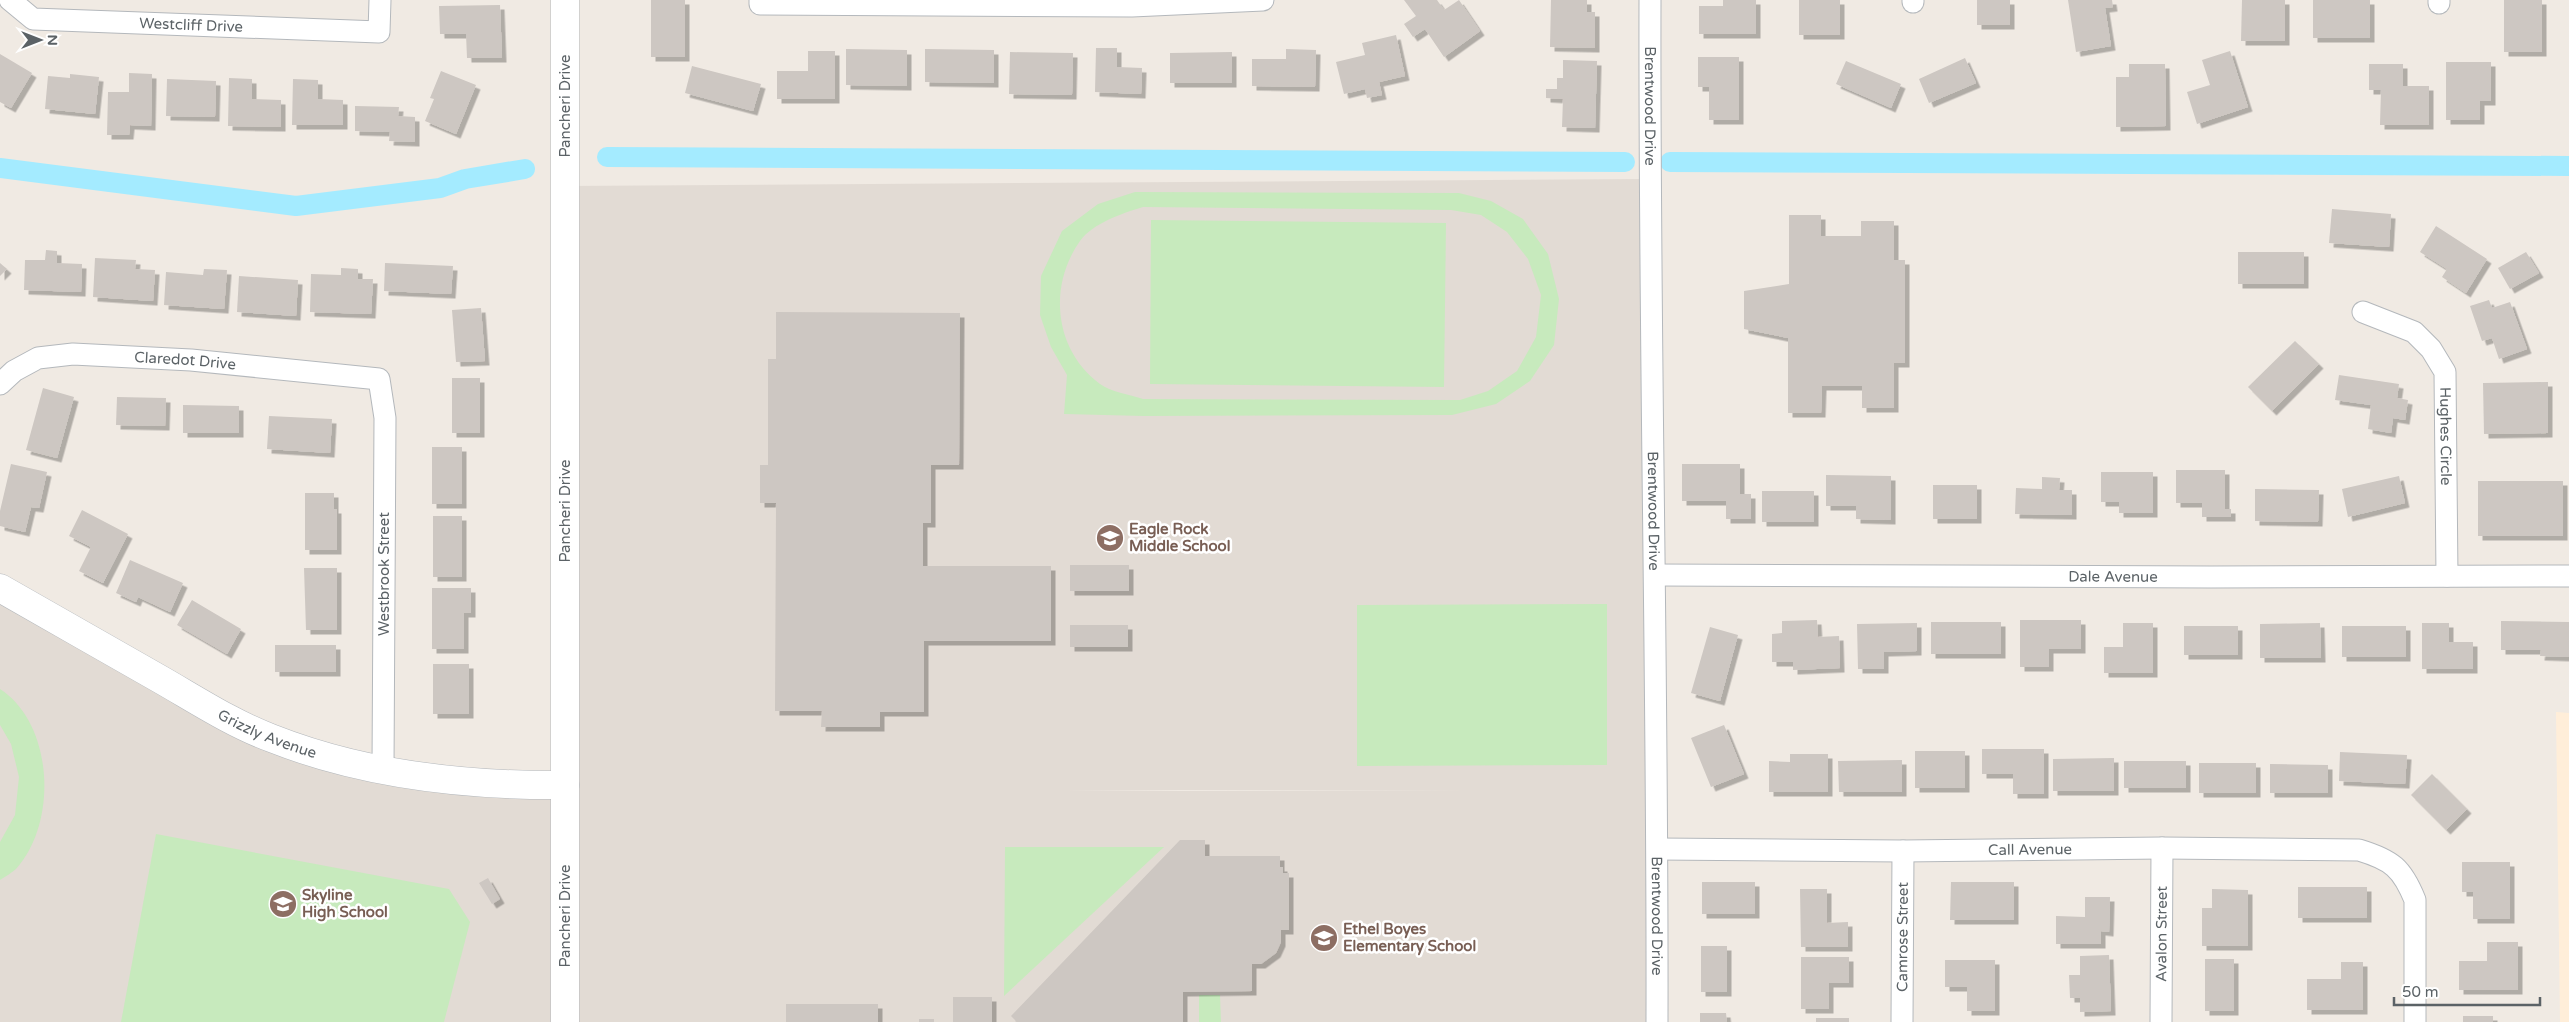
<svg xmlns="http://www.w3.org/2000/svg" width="2569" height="1022" font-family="'Varela Round',sans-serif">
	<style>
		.commercial { fill: #ffeed9 }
		.education { fill: #e2dbd4; fill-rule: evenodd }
		.green { fill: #c7eabd; fill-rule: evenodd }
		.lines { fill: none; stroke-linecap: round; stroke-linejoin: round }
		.canal { stroke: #a4ebff; stroke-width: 20 }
		.building { fill: #cdc7c2; filter: url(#shadow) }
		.minor-casing { stroke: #b4b8bc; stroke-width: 23 }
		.tertiary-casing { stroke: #b4b8bc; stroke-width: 29 }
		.minor { stroke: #fff; stroke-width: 21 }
		.tertiary { stroke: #fff; stroke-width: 28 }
		.labels { text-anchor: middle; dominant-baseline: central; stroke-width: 5; stroke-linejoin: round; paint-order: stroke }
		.street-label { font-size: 15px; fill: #5b6266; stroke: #fff }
		.education-label { font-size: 15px; font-weight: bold; fill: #785e54; stroke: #fff; text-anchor: start }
	</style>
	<defs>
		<filter id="shadow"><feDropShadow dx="4.5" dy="4.5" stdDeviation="0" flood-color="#0004"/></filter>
	</defs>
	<rect width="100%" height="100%" fill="#f0eae3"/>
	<!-- commercial -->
	<path class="commercial" d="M2556,712l13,1v309h-9z"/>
	<!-- education -->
	<path class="education" d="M1650,179l7,843h-1657v-434l228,130 155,51 182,16v-599zM1180,790l288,1h-402z"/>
	<!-- green -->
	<g class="green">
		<path d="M1135,192l324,1 32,8 32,18 25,35 11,45 -5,46 -24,36 -34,23 -44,11 -308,1 -80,-2 3,-39 -16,-28 -11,-32 1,-39 21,-45 36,-27zM1143,207l308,3 30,5 26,17 21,27 13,36 -5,42 -19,34 -29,20 -28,9 -317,-1c-12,-4 -32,-7 -43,-15 -46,-34 -52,-98 -20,-143 13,-18 43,-28 63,-34z"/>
		<path d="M1151,220l295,3 -2,164 -294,-3z"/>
		<path d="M1607,604v161l-250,1v-161z"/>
		<path d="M0,689c54,35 58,134 16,180 -5,4 -11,8 -16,11v-38l15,-27 4,-38 -8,-33 -11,-19z"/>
		<path d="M156,834l293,55 21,33 -26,100h-323z"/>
		<path d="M1005,847h159l-160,149z"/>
		<path d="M1199,995h21l1,27h-22z"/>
	</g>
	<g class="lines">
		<!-- canal -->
		<g class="canal">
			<path d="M607,157l1018,5"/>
			<path d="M1670,162l899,4"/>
			<path d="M0,168l296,38 144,-18 25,-9 60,-10"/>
		</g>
	</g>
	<!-- building -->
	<g class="building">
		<rect x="651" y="0" width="34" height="57"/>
		<path d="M1404,0h33l7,10 15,-10 21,31 -36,26 -19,-28 -12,8 -9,-13 12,-8z"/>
		<path d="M1551,0h36v12h8v36l-45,-1z"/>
		<path d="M1723,0h33v34h-57v-28h24z"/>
		<rect x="1799" y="0" width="41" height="35"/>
		<rect x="1977" y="0" width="33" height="25"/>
		<path d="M2068,0h44l1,7 -8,1 6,38 -35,6z"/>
		<path d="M2242,0h43v41h-44z"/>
		<rect x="2313" y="0" width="57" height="38"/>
		<rect x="2504" y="0" width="38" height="52"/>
		<path d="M500,5l2,53h-35l-1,-24h-26l-1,-28z"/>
		<path d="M1396,35l9,41 -26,6 3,13 -15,3 -2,-9 -21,5 -8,-32 29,-7 -3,-12z"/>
		<path d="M1096,48h21v19l25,1 -1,26 -46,-2z"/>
		<path d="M846,49l61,1v36l-61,-1z"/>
		<path d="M925,49l69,1v33l-69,-1z"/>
		<path d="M1286,49l30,1 -1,37 -63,-1v-27h34z"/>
		<path d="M808,51h27v48h-58v-28h31z"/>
		<path d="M2230,51l18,56 -51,17 -10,-32 23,-7 -8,-25z"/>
		<path d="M1010,52l63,1 -1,42 -63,-1z"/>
		<path d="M1232,52v31h-62v-30z"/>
		<path d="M0,54l32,19 -21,35 -11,-6z"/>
		<path d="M1698,57h41v63h-30v-33h-11z"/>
		<path d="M1965,58l11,25 -47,20 -10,-24z"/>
		<path d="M1563,60l34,1 -2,67 -33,-1 1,-28 -17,-1v-9h11v-11h6z"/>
		<path d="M1846,61l55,23 -10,24 -55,-24z"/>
		<path d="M2446,62h45v39h-11v19h-34z"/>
		<path d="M2129,64h36l1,62 -50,1v-50h13z"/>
		<path d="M2369,64h34v22h26v39h-49l1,-35h-12z"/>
		<path d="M692,66l69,18 -8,27 -68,-18z"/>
		<path d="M441,71l35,14 -20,49 -31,-13 9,-22 -4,-1z"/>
		<path d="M129,73l23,1 -1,52 -21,-1 -1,10h-22l1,-43h21z"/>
		<path d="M70,74l29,3 -4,37 -50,-5 3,-33 22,2z"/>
		<path d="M229,78l23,1v20l29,1v27l-53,-1z"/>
		<path d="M167,79l49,2 -1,36 -49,-1z"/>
		<path d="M293,79l25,1v19l25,1v25h-51z"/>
		<path d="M355,106l44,1 -1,9 17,1v25l-26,-1 1,-9 -35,-1z"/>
		<path d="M2332,209l59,5 -2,33 -60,-4z"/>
		<path d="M1789,215h32v21h40v-15h33v39h11v103h-11v45h-32v-22h-40l-1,27h-33v-75l-44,-9v-38l45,-7z"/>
		<path d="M2436,226l51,33 -21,34 -24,-16 5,-8 -27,-17z"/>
		<path d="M46,250l11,1v12l25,1 -1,28 -57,-2 1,-30h20z"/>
		<rect x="2238" y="252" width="66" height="32"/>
		<path d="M2526,252l13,21 -29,16 -12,-21z"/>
		<path d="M95,258l41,2 -1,9 20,1 -2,31 -60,-4z"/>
		<path d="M0,263l7,6 -7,7z"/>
		<path d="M385,263l68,3 -2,28 -67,-3z"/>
		<path d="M341,268l17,1v10h15l-2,35 -61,-2 1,-38 30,1z"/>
		<path d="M204,269l23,1 -3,39 -60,-4 2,-33 37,3z"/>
		<path d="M239,276l59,4 -2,36 -59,-4z"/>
		<path d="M2489,300l3,8 18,-6 17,47 -28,10 -7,-21 -10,3 -12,-35z"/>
		<path d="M481,308l4,53 -29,1 -4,-52z"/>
		<path d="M776,312l184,1 -1,152h-28v58h-8v43h128v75h-127v71h-44v15h-59l1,-16h-47l1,-208h-16v-38h8v-106h8z"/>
		<path d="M2295,341l24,23 -47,47 -24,-24z"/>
		<path d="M2339,375l60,9 -2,14 11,2 -3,20 -12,-2 -2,15 -23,-4 3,-24 -36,-5z"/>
		<rect x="452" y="378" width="28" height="55"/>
		<path d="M2548,382v51l-64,1 -1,-51z"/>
		<path d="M43,388l31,9 -17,61 -31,-8z"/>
		<path d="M117,397l49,1 -1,28 -49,-1z"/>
		<path d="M183,405l56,1v27h-56z"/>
		<path d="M269,416l63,3 -2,34 -63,-4z"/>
		<rect x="432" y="447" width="30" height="57"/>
		<path d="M11,464l36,8 -8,36 -8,-1 -6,25 -25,-6v-15z"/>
		<path d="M1682,464h58v30h11v25h-25v-18h-44z"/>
		<path d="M2176,470h49v39h6v8h-29v-14h-26z"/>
		<path d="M2101,472h52v41h-34v-11h-18z"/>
		<path d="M1826,475l65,1v44l-35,-1v-13h-30z"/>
		<path d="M2399,476l6,27 -57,14 -6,-28z"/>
		<path d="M2042,477l18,1 -1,12h13v25l-57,-1 1,-26 26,1z"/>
		<rect x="2478" y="481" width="85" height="55"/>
		<rect x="1933" y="485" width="44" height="34"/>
		<path d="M2255,489l64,1 -1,32 -63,-1z"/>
		<rect x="1762" y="491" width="52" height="31"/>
		<path d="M305,493h29v16h3v41h-32z"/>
		<path d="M82,510l46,24 -25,49 -24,-12 12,-24 -22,-11z"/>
		<rect x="433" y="516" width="29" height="61"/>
		<path d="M130,560l53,23 -13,29 -32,-15 -2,5 -20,-9z"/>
		<rect x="1070" y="565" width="59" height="26"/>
		<path d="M304,568h33v62h-31z"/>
		<path d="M432,588h39v25h-7v36h-32z"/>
		<path d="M192,600l49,29 -14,25 -50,-29z"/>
		<path d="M1817,620l1,17 21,-1 1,32 -47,2v-8h-21v-28l10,-1v-12z"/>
		<path d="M2020,620h61v29h-32v18h-29z"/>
		<path d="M2501,621l68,1v35l-29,-1 1,-6h-40z"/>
		<rect x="1931" y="622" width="70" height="32"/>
		<path d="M1917,623v28l-33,1v17h-26l-1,-45z"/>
		<path d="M2123,623h30v50h-49v-26h19z"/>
		<path d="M2320,623l1,35h-61v-34z"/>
		<path d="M2422,623h27v19h24v27h-51z"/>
		<rect x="1070" y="625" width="58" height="22"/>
		<rect x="2184" y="626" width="54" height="29"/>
		<rect x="2342" y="626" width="64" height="31"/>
		<path d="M1710,627l28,8 -18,66 -29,-8z"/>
		<rect x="275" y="645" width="61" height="27"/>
		<rect x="433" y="664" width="36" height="50"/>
		<path d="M1724,725l20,49 -33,13 -20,-49z"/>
		<path d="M1982,749h62v45h-31v-20h-31z"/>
		<rect x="1915" y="751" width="50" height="37"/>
		<path d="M2340,752l67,3 -2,29 -66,-3z"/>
		<path d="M1790,754h38v38h-59v-31l21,1z"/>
		<path d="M2114,758v33h-61v-32z"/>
		<path d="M1902,760v32h-63l-1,-31z"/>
		<rect x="2124" y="761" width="62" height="27"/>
		<rect x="2199" y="763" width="57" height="30"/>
		<path d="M2270,764l58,1v28h-58z"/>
		<path d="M2432,774l35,35 -21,21 -35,-35z"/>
		<path d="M1180,840h25v16h75v11h3v6h6v57h-8v12l-5,11 -15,11h-9v27l-69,1v30h-166l-6,-6z"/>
		<path d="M2462,862h48v57h-37v-27h-11z"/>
		<path d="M488,878l12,21 -8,5 -13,-21z"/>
		<rect x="1702" y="882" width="53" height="32"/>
		<path d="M1951,882h63v38h-64z"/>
		<rect x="2298" y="887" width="69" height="31"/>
		<path d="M1800,889h27v34l21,-1v25h-47z"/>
		<path d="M2212,889l36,1v56h-46v-38h10z"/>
		<path d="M2085,897h25l-1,35 -8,-1v13h-45v-28l29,1z"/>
		<path d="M2487,942h31v48h-59v-29h28z"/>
		<rect x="1701" y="946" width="26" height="46"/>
		<path d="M2109,955l2,56 -31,1v-14h-10l-1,-23h11v-19z"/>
		<path d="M1801,957h48v26h-20v26h-28z"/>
		<rect x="2205" y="959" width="29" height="52"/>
		<path d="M1945,960h50v51h-28v-24h-22z"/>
		<path d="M2341,962h22v48h-56v-31h34z"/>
		<rect x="953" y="997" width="39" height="25"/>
		<rect x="786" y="1004" width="92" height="18"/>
		<path d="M1700,1013h26l1,9h-27z"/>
		<rect x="2463" y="1016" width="30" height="6"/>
		<rect x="1816" y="1018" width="33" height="4"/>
		<rect x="919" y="1019" width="15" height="3"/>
	</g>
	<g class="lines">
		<defs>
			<g id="minor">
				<path id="s1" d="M10,0l23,19 346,13 1,-32"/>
				<path d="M760,0v4l372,2 131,-6"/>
				<path id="s2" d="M1650,0c-1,341 8,681 7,1022"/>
				<path d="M2439,0v3"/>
				<path d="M1913,2v-2"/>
				<path id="s3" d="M2363,312l51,20 17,17 14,23 2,204"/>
				<path id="s4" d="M0,384l14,-13 24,-13 35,-4 118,6 188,19 6,39 -2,351"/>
				<path id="s5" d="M1655,575l556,2 358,-1"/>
				<path id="s6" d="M1658,849l245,2 259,-3 197,2c33,10 43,18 56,50v122"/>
				<path id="s7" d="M1902,1022l1,-171"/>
				<path id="s8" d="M2161,1022l1,-174"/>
			</g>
			<g id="tertiary">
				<path d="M565,0v1022"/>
				<path id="s9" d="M0,588c53,30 105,60 158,90 37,21 73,45 113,60 91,36 197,48 294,47"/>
			</g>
		</defs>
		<!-- minor casing -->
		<use href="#minor" class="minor-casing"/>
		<!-- tertiary casing -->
		<use href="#tertiary" class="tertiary-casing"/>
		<!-- minor -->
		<use href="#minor" class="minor"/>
		<!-- tertiary -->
		<use href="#tertiary" class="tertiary"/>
	</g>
	<!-- icons -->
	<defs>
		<symbol id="school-disc" viewBox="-11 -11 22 22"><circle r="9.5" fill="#8d6e63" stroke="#fff"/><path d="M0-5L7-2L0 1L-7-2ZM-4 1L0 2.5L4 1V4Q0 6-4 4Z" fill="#fff"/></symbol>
	</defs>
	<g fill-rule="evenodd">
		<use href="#school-disc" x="1094" y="522" width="32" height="32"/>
		<use href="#school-disc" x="267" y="888" width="32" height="32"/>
		<use href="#school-disc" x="1308" y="922" width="32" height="32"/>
	</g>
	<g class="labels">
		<!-- street labels -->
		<g class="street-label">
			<text stroke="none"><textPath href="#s1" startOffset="188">Westcliff Drive</textPath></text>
			<text transform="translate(565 106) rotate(-90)">Pancheri Drive</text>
			<text stroke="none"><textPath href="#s2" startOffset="106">Brentwood Drive</textPath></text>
			<text stroke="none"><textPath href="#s4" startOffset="194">Claredot Drive</textPath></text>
			<text stroke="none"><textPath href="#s3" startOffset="170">Hughes Circle</textPath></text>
			<text transform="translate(565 511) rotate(-90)">Pancheri Drive</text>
			<text stroke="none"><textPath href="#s2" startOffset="511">Brentwood Drive</textPath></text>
			<text transform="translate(384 574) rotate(-90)">Westbrook Street</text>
			<text stroke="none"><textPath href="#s5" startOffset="458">Dale Avenue</textPath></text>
			<text stroke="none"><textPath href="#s9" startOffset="305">Grizzly Avenue</textPath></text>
			<text stroke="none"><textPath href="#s6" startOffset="372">Call Avenue</textPath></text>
			<text transform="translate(565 916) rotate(-90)">Pancheri Drive</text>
			<text stroke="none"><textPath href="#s2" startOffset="916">Brentwood Drive</textPath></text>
			<text stroke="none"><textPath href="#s8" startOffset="88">Avalon Street</textPath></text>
			<text stroke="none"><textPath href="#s7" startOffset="85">Camrose Street</textPath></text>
		</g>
		<!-- education labels -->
		<g class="education-label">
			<text x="1129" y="529">Eagle Rock<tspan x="1129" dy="17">Middle School</tspan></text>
			<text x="302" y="895">Skyline<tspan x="302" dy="17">High School</tspan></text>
			<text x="1343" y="929">Ethel Boyes<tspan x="1343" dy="17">Elementary School</tspan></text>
		</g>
	</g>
	<!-- north arrow -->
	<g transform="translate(40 40) rotate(90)" stroke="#ffffff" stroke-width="4" paint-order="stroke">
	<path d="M0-4L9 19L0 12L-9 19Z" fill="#5b6266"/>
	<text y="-8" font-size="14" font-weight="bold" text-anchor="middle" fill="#5b6266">N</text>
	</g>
	<!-- scale -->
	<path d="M2394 997v8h146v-8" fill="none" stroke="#5b6266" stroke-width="2.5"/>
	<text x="2402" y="997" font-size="15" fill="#5b6266" stroke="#ffffff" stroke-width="4" paint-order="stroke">50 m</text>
</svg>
